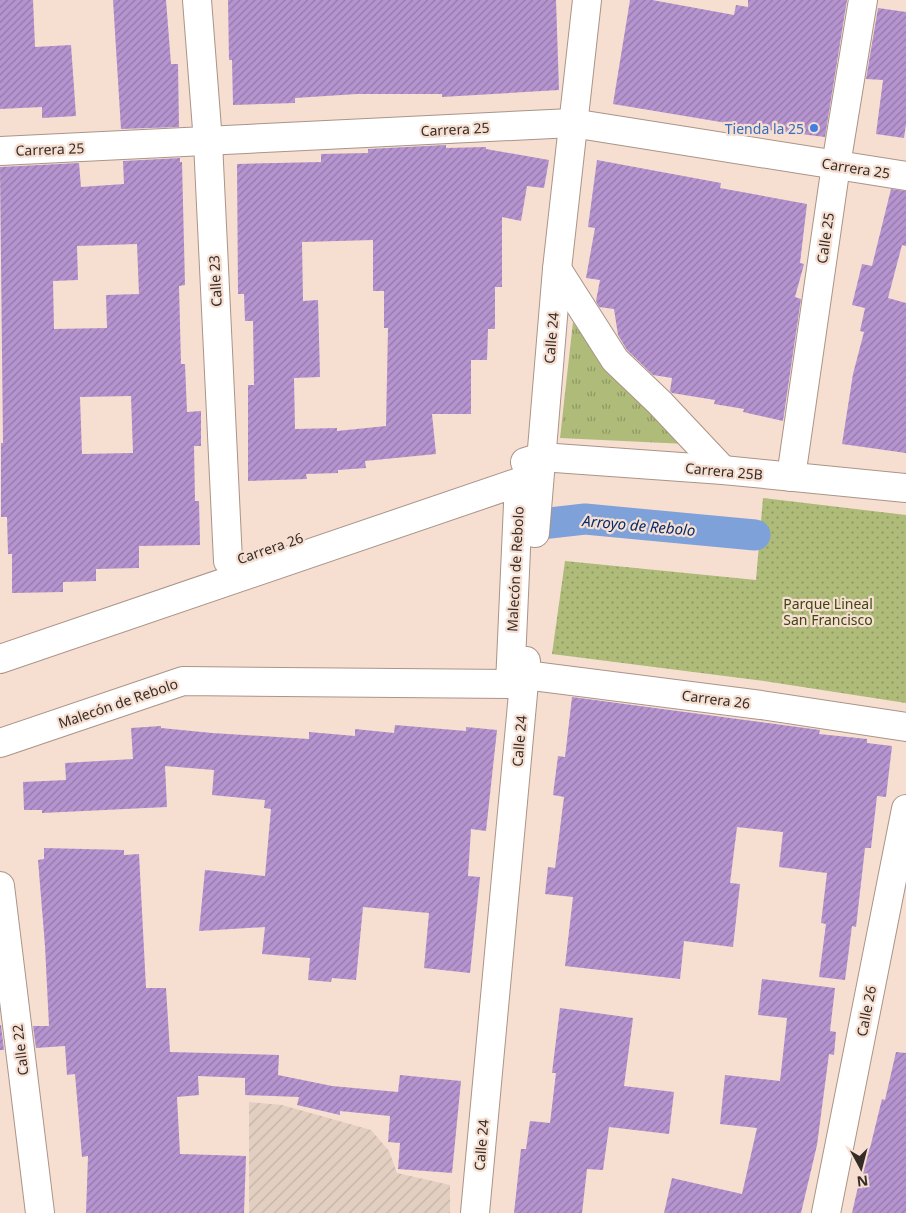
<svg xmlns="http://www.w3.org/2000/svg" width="906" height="1213" font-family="'Noto Sans',sans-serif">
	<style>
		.industrial { fill: url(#industrial-furrows) }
		.grass { fill: url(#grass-tufts) }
		.park { fill: url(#park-dots) }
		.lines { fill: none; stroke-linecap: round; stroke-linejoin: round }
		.canal { stroke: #7ea1da; stroke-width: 31 }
		.building { fill: url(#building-hatch); fill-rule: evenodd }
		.minor-casing { stroke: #aa9488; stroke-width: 30 }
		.minor { stroke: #fff; stroke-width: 28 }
		.shop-dot { fill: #3f7fe0; stroke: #f6ded1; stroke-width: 2 }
		.labels { text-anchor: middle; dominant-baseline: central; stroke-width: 4.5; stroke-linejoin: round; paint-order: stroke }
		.shop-label { font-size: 14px; fill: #366cbe; stroke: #f6ded1; text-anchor: end }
		.street-label { font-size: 14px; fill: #352c27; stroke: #f6ded1 }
		.park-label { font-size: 14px; fill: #3d4511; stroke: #f6ded1 }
		.water-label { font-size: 15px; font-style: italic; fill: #032c6e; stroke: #f6ded1 }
	</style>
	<defs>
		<pattern id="industrial-furrows" width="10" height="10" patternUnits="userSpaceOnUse" patternTransform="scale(1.25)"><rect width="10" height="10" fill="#e3cfc1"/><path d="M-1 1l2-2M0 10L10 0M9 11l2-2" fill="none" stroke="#c3b2a6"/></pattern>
		<pattern id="grass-tufts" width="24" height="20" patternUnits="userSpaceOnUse" patternTransform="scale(1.25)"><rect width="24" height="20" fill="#aebb79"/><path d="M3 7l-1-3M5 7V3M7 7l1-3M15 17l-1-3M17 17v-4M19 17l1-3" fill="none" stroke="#8e9863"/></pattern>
		<pattern id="park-dots" width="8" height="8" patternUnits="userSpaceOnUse" patternTransform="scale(1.25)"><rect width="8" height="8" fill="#aebb79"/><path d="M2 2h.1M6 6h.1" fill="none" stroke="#8e9863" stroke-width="1.8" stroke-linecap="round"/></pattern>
		<pattern id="building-hatch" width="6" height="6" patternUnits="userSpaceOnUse" patternTransform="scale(1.25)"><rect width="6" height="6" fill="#b594d0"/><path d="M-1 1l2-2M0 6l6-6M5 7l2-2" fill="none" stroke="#9479a9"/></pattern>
	</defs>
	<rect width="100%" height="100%" fill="#f6ded1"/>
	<!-- industrial -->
	<path class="industrial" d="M249,1102l33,3 89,25 18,21 8,22 53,12v28h-201z"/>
	<!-- grass -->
	<path class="grass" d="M573,322l34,48 80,74 -127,-6z"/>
	<!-- park -->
	<path class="park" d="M763,498l143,17v188l-142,-22 -212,-27 13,-93 191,19z"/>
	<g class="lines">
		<!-- canal -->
		<path class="canal" d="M523,526l62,-7 170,16"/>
	</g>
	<!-- building -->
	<g class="building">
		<path d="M0,0h33l2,47 36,-2 5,71 -34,2v-11l-42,2z"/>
		<path d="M113,0h53l5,64h7l1,63 -58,2z"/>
		<path d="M228,0h328l3,90 -117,7v-3h-85l-62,4v5l-62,2 -1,-45h-3z"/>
		<path d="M630,0h22l82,15 2,-10 12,2v-7h99l-22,137 -57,-7 -155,-26z"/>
		<path d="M878,8l28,4v112l-2,14 -28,-4 7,-54 -17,-1z"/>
		<path d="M446,145v3l40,-1v2l63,11 -5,28 -17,-2 -6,35 -19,-4v70h-7v42h-7l-1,31h-16v54h-39l4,40 -71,7 1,7 -28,2v3l-32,1 1,5 -59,2v-96h6l-1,-64h-8l-1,-27h-6l-1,-130 84,-2v-8l47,-1v-4zM373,240v51h11v37h4l-2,98 -49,5v-3l-42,1 -1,-51 26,-1 -2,-77 -15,1 -1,-59z"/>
		<path d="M180,158v4h2l3,123 -6,1 2,78h4l2,48 14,-1v35h-7l1,55h4l1,44 -61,1v22l-43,1v12l-33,1v10l-51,1v-39h-4l-1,-37h-6v-74h2l-3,-276 79,-4 2,24 43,-3 -1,-23zM137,244l2,50 -33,1 1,33 -53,1 -1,-48 25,-1 -1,-34zM131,396l2,57 -51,1 -2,-57z"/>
		<path d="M597,160l124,23 -1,5 87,16 -7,59 4,1 -9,33 6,2 -18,122 -40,-9 1,-3 -30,-5 1,-4 -43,-7 -2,-2 2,-13 -19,-3 -26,-25 -9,-15 -4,-26 -15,-2 -3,-6 4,-21 -14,-2 9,-50 -7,-1z"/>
		<path d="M891,189l15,2v55l-4,-1 -14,53 18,5v150l-64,-9 11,-70 11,-42 -4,-1 5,-23 -13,-3 10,-41 10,2z"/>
		<path d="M572,697l248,33 -1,4 48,5v4l25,3 -6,51 -9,-1 -6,52h-6l-9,79 -4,-1 -7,54 -26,-3 7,-53 -5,-1 6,-50 -48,-6 4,-35 -46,-5 -7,56 10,1 -7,63 -49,-6 -4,38 -115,-13 8,-69 -28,-3 3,-27 7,1 9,-71 -11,-2 5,-39 7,1z"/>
		<path d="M395,725l71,6v-4l31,3 -11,101 -15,-2 -3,47 12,1 -10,96 -46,-5 5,-55 -66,-6 -7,73 -24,-2 -1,4 -23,-2 2,-22 -48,-4 3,-27 -66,4 6,-61 60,6 6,-67 -7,-1 1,-8 -53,-5 2,-25 -49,-4 2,41 -125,6v-3h-18l-1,-28 43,-2 -1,-17 68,-4 -2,-31 30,-2v2l51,5 97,6v-7l46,4v-7l39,4z"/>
		<path d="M44,848l80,2v5l15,-1 7,134h20l4,64 109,3 -1,20 54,11 66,6 2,-17 61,6 -9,92 -54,-4 2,-26 -12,-1 2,-26 -50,-5v4l-43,-10 2,-8 -54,-2v-17l-47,-2 1,19 -22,2 3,57 66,2 -2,57h-158l2,-57 -6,1 -7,-83 -8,1 -2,-29 -29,2 -3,-22h16l-4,-80 -7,-86 6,-1z"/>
		<path d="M762,979l73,9 -5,43 6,1 -2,23 -5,-1 -12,91 -16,68h-137l8,-35 70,16 15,-66 -37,-4 5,-49 55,6 7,-63 -29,-3z"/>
		<path d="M560,1008l73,10 -9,68 50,6 -5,42 -60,-7 -6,43 -16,-1 -5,44h-68l7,-64h5l4,-28 20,2 6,-50h-4z"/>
		<path d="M0,1025h1l3,25h-4z"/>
		<path d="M896,1052l10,1v160h-54l15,-66 3,1 12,-49 3,1z"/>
	</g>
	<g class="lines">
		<defs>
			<g id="minor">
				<path d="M197,0l11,142 20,419"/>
				<path d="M0,151l572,-28 334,53"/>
				<path d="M557,269l58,91 45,43 63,67"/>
				<path d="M525,462l16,-5 182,13 183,18"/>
				<path d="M791,477l45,-312 27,-165"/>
				<path d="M535,533l22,-264 30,-269"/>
				<path d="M0,659l519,-177 -9,202 -327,-3 -183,62"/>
				<path d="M525,675l236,30 145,22"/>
				<path d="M0,886l40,327"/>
				<path d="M475,1213l51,-552"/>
				<path d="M826,1213l80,-404"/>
			</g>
		</defs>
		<!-- minor casing -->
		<use href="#minor" class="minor-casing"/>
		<!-- minor -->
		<use href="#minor" class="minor"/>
	</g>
	<!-- markers -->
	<circle class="shop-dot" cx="814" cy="128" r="5"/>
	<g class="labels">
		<!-- shop labels -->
		<g class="shop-label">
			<text x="804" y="128">Tienda la 25</text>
		</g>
		<!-- street labels -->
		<g class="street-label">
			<text transform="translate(455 129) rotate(-3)">Carrera 25</text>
			<text transform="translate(50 149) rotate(-2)">Carrera 25</text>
			<text transform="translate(856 168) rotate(9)">Carrera 25</text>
			<text transform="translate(825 238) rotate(-82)">Calle 25</text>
			<text transform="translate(215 281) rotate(-93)">Calle 23</text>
			<text transform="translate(551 338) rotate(-85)">Calle 24</text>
			<text transform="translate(724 471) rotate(5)">Carrera 25B</text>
			<text transform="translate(270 548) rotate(-19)">Carrera 26</text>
			<text transform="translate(515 569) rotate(-87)">Malecón de Rebolo</text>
			<text transform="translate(716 699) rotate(7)">Carrera 26</text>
			<text transform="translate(118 703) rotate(-19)">Malecón de Rebolo</text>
			<text transform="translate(519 741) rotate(-85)">Calle 24</text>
			<text transform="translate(866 1011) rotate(-79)">Calle 26</text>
			<text transform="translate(20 1050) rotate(-97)">Calle 22</text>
			<text transform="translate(481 1145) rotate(-85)">Calle 24</text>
		</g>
		<!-- park labels -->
		<g class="park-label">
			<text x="828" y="603">Parque Lineal<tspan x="828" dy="16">San Francisco</tspan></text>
		</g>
		<!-- water labels -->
		<g class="water-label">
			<text transform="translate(639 525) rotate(5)">Arroyo de Rebolo</text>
		</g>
	</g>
	<!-- north arrow -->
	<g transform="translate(861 1168) rotate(173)" stroke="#f6ded1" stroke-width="4" paint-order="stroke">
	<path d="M0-4L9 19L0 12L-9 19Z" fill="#352c27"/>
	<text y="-8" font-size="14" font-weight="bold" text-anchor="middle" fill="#352c27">N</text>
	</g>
</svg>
